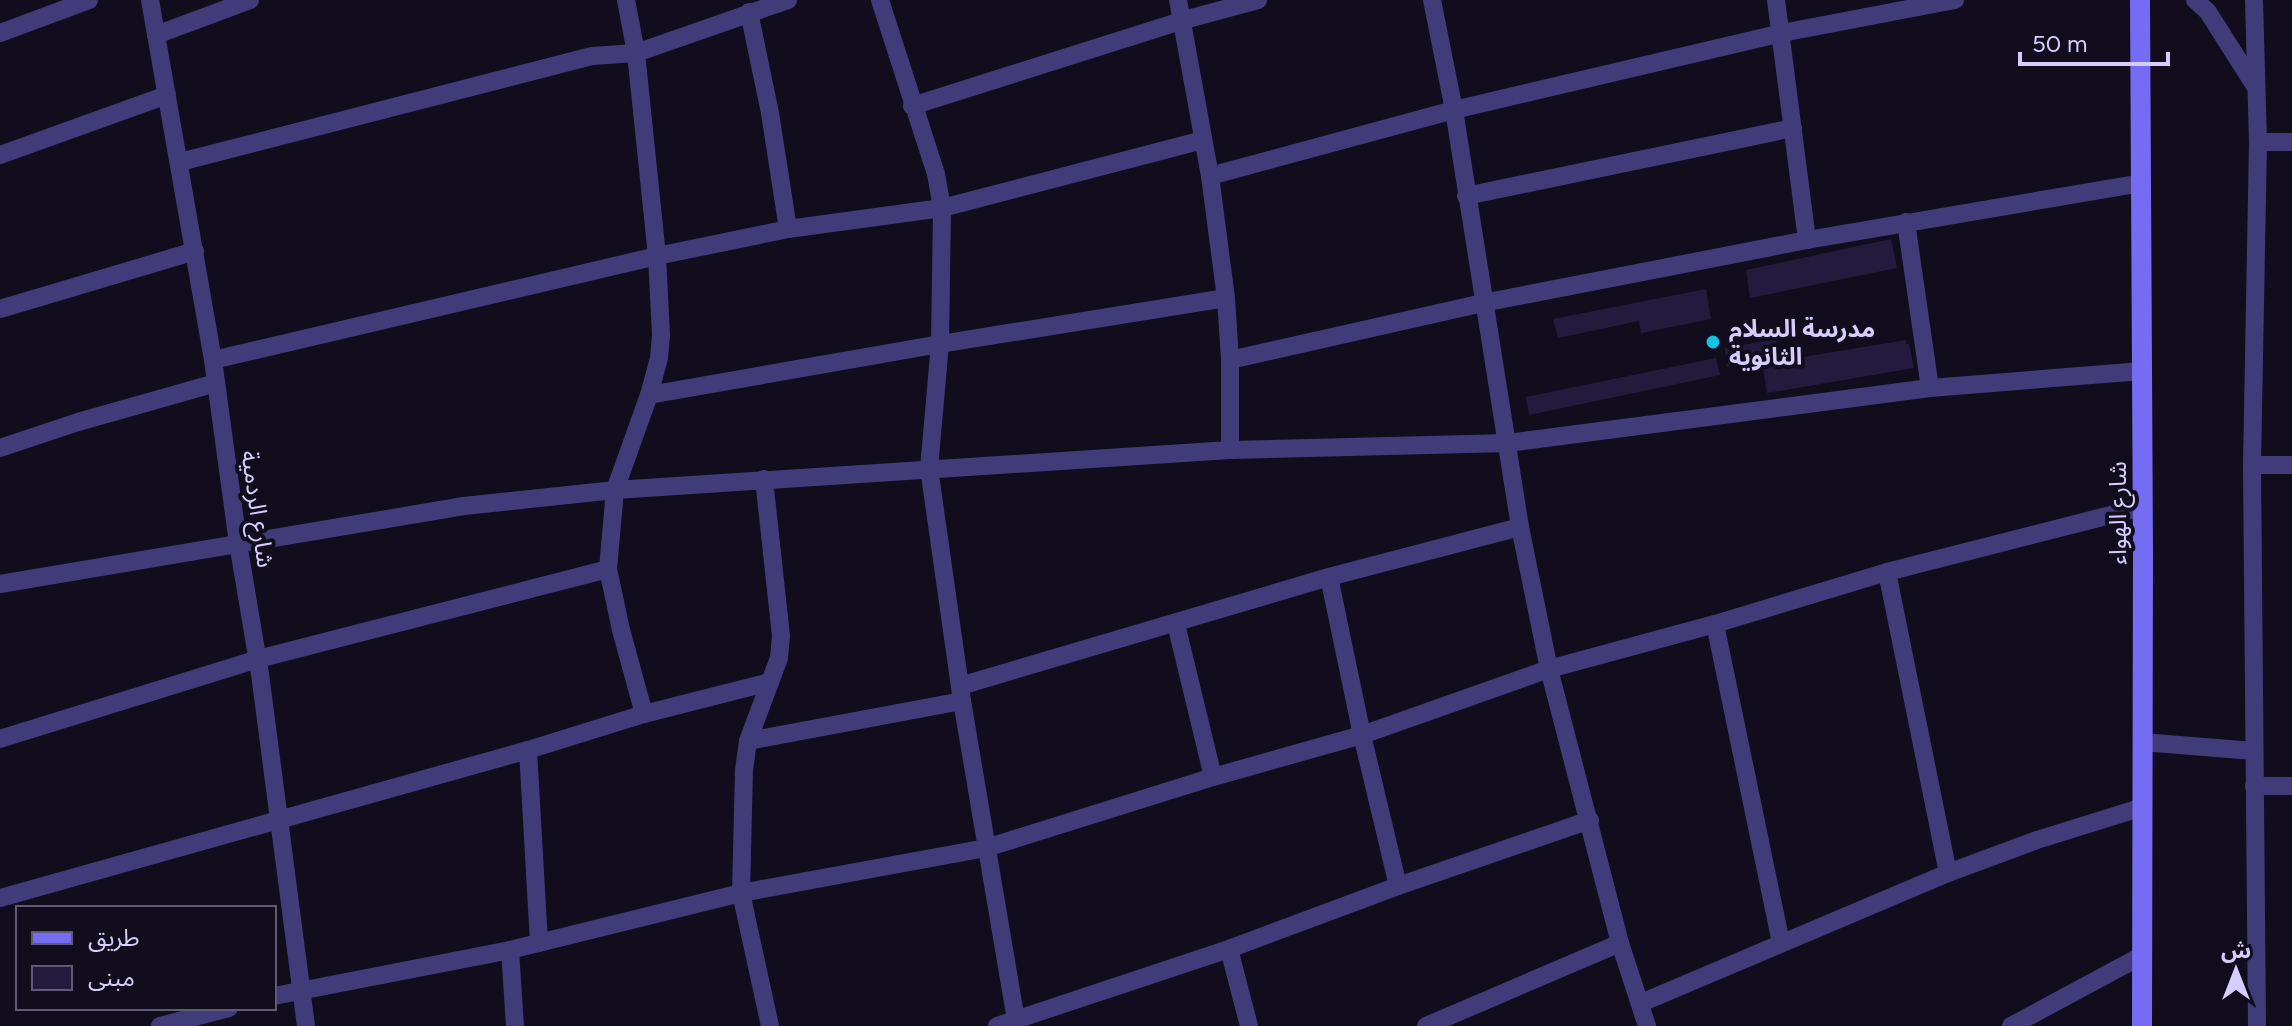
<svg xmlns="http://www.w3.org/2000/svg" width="2292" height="1026" font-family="Figtree,'Noto Sans Arabic',sans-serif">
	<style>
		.building { fill: #231b3d }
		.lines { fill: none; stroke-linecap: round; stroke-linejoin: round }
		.street { stroke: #413c79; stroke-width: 18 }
		.secondary { stroke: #766cf3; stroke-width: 20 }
		.poi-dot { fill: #12c4e3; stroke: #110d1d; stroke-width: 3 }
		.labels { text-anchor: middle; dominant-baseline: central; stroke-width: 8; stroke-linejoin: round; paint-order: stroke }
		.poi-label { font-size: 24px; font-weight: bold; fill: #d5cdfb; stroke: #110d1d; text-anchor: start }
		.street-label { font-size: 24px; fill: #d5cdfb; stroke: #110d1d }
	</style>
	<rect width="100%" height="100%" fill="#110d1d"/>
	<!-- building -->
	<g class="building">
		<path d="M1891,239l6,29 -147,30 -4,-28z"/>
		<path d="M1706,289l5,30 -70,14 -2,-12 -81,17 -5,-19z"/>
		<path d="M1776,339l3,22 127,-21v4h3l5,24 -147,25 -5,-32 -35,6 -2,-19z"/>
		<path d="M1716,358l4,17 -191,40 -3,-18z"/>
	</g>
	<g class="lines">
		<!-- street -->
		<g class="street">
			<path d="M150,0l63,360 25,183 22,131 46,352"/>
			<path d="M626,0l10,53 21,203 4,79 -2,23 -10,37 -34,95 -7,79 13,61 23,84"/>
			<path d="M880,0l56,174 6,34 -2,136 -11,124 33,233 55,325"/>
			<path d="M1178,0l32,176 16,122 4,62v90"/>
			<path d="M1432,0l22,110 66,417 29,142 71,274 27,83"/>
			<path d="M1776,0l31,240"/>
			<path d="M2195,0l13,12 47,74"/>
			<path d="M2254,0l4,142 -6,323 5,561"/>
			<path d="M749,12l21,101 18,116"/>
			<path d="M0,33l89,-33"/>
			<path d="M156,35l94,-35"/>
			<path d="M912,106l272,-86 74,-20"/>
			<path d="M2258,142h34"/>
			<path d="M0,155l167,-60"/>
			<path d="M180,162l412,-106 44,-3 152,-53"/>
			<path d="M1210,176l244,-66 328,-77 173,-33"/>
			<path d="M1466,196l327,-68"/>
			<path d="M1906,222l24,166"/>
			<path d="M0,309l195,-58"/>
			<path d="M213,360l444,-104 131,-27 154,-21 261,-68"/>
			<path d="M1230,360l253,-57 324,-63 335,-57"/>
			<path d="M649,395l291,-51 286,-46"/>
			<path d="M0,448l78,-26 138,-39"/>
			<path d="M2252,465h40"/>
			<path d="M764,479l17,157 -2,22 -31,83 -4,29 -3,123 29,133"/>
			<path d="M1887,572l61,301"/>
			<path d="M1329,577l33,158 36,151"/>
			<path d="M0,584l464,-78 151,-16 615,-40 278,-7 422,-55 212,-17"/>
			<path d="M1176,624l37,153"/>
			<path d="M1715,624l66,319"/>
			<path d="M960,686l369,-109 191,-50"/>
			<path d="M0,739l258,-80 350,-90"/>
			<path d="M748,741l214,-40"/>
			<path d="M2142,742l112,9"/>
			<path d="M528,750l11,193"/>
			<path d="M2254,786h38"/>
			<path d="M0,898l528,-148 116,-36 126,-32"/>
			<path d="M1229,949l20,77"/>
			<path d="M510,950l5,76"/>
			<path d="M274,996l236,-46 231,-57 245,-45 227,-71 149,-42 187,-66 166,-45 172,-52 255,-65"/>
			<path d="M1641,1003l307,-130 89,-33 106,-33"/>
			<path d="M160,1026l69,-18"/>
			<path d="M997,1026l232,-77 169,-63 192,-66"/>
			<path d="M1426,1026l194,-83"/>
			<path d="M2011,1026l132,-71"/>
		</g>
		<!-- secondary -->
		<path class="secondary" d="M2140,0l3,555 -1,471"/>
	</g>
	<!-- markers -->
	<circle class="poi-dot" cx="1713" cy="342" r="8"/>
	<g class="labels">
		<!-- poi labels -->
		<g class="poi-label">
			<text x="1729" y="328">مدرسة السلام<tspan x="1729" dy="28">الثانوية</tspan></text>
		</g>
		<!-- street labels -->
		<g class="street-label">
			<text transform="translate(258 509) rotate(82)">شارع الردمية</text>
			<text transform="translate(2117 513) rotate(-90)">شارع الهواء</text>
		</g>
	</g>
	<!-- legend -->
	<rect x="16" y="906" width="260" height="104" fill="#110d1d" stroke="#5f5a76" stroke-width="2"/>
	<rect x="32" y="932" width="40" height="12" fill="#766cf3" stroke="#5f5a76" stroke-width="2"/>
	<text x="88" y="946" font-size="24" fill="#d5cdfb">طريق</text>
	<rect x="32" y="966" width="40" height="24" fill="#231b3d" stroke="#5f5a76" stroke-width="2"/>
	<text x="88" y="986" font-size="24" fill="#d5cdfb">مبنى</text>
	<!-- north arrow -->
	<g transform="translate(2236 970)" stroke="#110d1d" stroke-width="6" paint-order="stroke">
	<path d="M0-6L14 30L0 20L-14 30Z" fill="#d5cdfb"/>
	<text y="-12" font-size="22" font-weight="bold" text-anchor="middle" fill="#d5cdfb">ش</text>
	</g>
	<!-- scale -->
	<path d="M2020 52v12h148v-12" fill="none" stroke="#d5cdfb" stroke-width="4"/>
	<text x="2032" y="52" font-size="24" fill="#d5cdfb" stroke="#110d1d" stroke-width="6" paint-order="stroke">50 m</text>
</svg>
